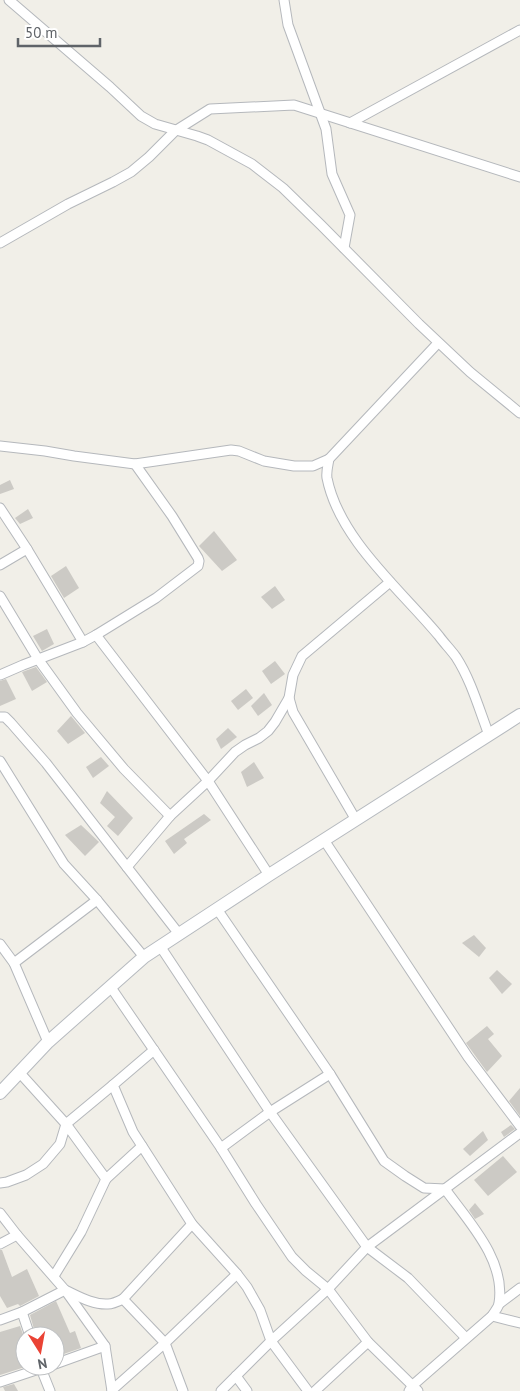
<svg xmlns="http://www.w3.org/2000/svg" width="520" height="1391" font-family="'PT Sans',sans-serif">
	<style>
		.building { fill: #cccac5 }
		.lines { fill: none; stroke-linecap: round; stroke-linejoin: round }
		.street-casing { stroke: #b5b8bc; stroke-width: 11 }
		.secondary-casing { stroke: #b6babf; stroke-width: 14 }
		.street { stroke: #fff; stroke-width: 9 }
		.secondary { stroke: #fff; stroke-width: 12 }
	</style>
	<rect width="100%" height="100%" fill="#f1efe8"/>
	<!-- building -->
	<g class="building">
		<path d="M10,480l4,9 -14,5v-9z"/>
		<path d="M28,509l5,9 -13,6 -5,-6z"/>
		<path d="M214,531l23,29 -15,11 -23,-25z"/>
		<path d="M66,566l13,22 -15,10 -13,-22z"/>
		<path d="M275,586l10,14 -13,9 -11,-12z"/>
		<path d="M47,629l7,15 -12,7 -9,-15z"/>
		<path d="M275,661l10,13 -14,10 -9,-13z"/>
		<path d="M36,667l11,15 -15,9 -10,-19z"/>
		<path d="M6,679l10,20 -16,7v-25z"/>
		<path d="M246,689l7,9 -15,12 -7,-9z"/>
		<path d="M264,693l8,12 -14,11 -7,-10z"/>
		<path d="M71,716l14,17 -17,11 -11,-13z"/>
		<path d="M228,728l9,9 -16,12 -5,-10z"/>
		<path d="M101,757l8,9 -16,12 -7,-11z"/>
		<path d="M254,762l10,16 -17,9 -6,-15z"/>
		<path d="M107,791l26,27 -15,18 -11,-10 8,-9 -15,-14z"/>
		<path d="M204,814l7,6 -27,19 3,4 -13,11 -9,-13z"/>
		<path d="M81,825l18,17 -14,14 -20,-21z"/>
		<path d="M474,935l12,13 -7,9 -17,-14z"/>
		<path d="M497,970l15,14 -10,10 -13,-16z"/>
		<path d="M487,1026l7,8 -6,5 14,17 -15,16 -21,-29z"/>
		<path d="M520,1088v28l-11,-15z"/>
		<path d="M511,1125l4,4 -11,8 -3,-5z"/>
		<path d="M483,1131l5,9 -18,16 -7,-7z"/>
		<path d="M503,1156l14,16 -29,24 -14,-16z"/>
		<path d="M475,1203l9,11 -9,5 -6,-9z"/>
		<path d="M0,1250h2l10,27 15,-8 12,27 -19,10 -2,-2 -11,4 -7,-12z"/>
		<path d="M56,1301l14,32 5,-2 6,17 -26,9v-21h-19l-6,-21z"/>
		<path d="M20,1326l5,14v27l-25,8v-43z"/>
		<path d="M14,1384l4,7h-13l-2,-4z"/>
	</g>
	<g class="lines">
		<defs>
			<g id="street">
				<path d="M9,0l101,87 31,29 14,8 42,12 11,4 44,24 31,24 38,37 98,99 51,48 50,41"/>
				<path d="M284,0l4,25 38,104 6,45 18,41 -6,33"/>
				<path d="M350,123l170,-93"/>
				<path d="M0,243l68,-39 45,-22 18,-10 18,-15 26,-26 35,-22 84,-4 226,72"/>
				<path d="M438,343l-109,116c-1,6 -3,13 -2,19 12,61 74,112 112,158 5,7 12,14 17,21 15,23 23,52 33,78"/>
				<path d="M0,446l45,5 29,5 61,8 96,-14 8,1 25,10 30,5h19l16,-7"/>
				<path d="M0,508l27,41 56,93"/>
				<path d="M0,565l27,-16"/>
				<path d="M0,596l38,63 39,54 47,56 46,47"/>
				<path d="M96,635l112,146 61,94"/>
				<path d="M0,675l23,-10 60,-23 13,-7 60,-37 42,-32 1,-5 -1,-3 -26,-42 -37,-52"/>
				<path d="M0,717h5l6,6 35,40 133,171"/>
				<path d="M0,761l64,103 33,36 47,57"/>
				<path d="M356,820l-63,-108 -4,-14 4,-23 9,-19 88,-74"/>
				<path d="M324,840l144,217 52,69"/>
				<path d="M127,867l43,-51 38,-35 27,-29 10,-7 14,-7 9,-7 7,-9 14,-24"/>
				<path d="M217,909l113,165 54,87 21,15 19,12 21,1"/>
				<path d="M0,944l14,19 34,79"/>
				<path d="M160,946l110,166 97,135 41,31 58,60"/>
				<path d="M14,963l83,-63"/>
				<path d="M110,986l111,162 35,56 36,53 14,14 22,18 40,53 50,49"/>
				<path d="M154,1050l-41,35 20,47 9,14 50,78 45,50 10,13 13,23 11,31 -50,50"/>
				<path d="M19,1072l47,52 47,-39"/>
				<path d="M221,1148l49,-36 60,-38"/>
				<path d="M0,1183l7,-1 19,-7 17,-11 17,-20 6,-20 40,55 36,-33"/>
				<path d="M0,1213l17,22 -17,9"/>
				<path d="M17,1235l48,55 40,56 7,45"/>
				<path d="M54,1276l27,-44 25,-53"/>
				<path d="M499,1304l21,-16"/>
				<path d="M22,1312l8,24"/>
				<path d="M492,1316l28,7"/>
				<path d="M0,1320l22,-8 43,-22c13,6 28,15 43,14 5,0 11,-3 15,-5"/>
				<path d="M55,1364l50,-18"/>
				<path d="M40,1366l10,25"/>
				<path d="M236,1376l11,15"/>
				<path d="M0,1382l48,-16"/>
				<path d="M112,1390l53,-47 -42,-44 69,-75"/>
				<path d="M183,1391l-18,-48 72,-69"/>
				<path d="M308,1391l-37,-50 57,-52 39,-42 153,-114"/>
				<path d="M315,1391l53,-49"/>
				<path d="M409,1391l4,-6 79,-69c2,-4 7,-9 7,-13 7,-43 -31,-82 -54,-114"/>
			</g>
			<path id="secondary" d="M0,1093l48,-51 96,-85 125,-82 251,-160"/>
		</defs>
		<!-- street casing -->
		<use href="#street" class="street-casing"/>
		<!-- secondary casing -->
		<use href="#secondary" class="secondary-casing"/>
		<!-- street -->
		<use href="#street" class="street"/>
		<!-- secondary -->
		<use href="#secondary" class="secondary"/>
	</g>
	<!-- north arrow -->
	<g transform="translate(40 1351) rotate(169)"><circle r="24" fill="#ffffff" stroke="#bfc1c3"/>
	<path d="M0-4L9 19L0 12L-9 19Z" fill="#ea4335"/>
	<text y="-8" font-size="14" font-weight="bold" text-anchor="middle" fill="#5f6368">N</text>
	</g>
	<!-- scale -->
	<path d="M18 38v8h82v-8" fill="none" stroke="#5f6368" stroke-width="2.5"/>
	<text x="25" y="38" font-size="15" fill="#5f6368" stroke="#ffffff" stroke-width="4" paint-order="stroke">50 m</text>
</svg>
